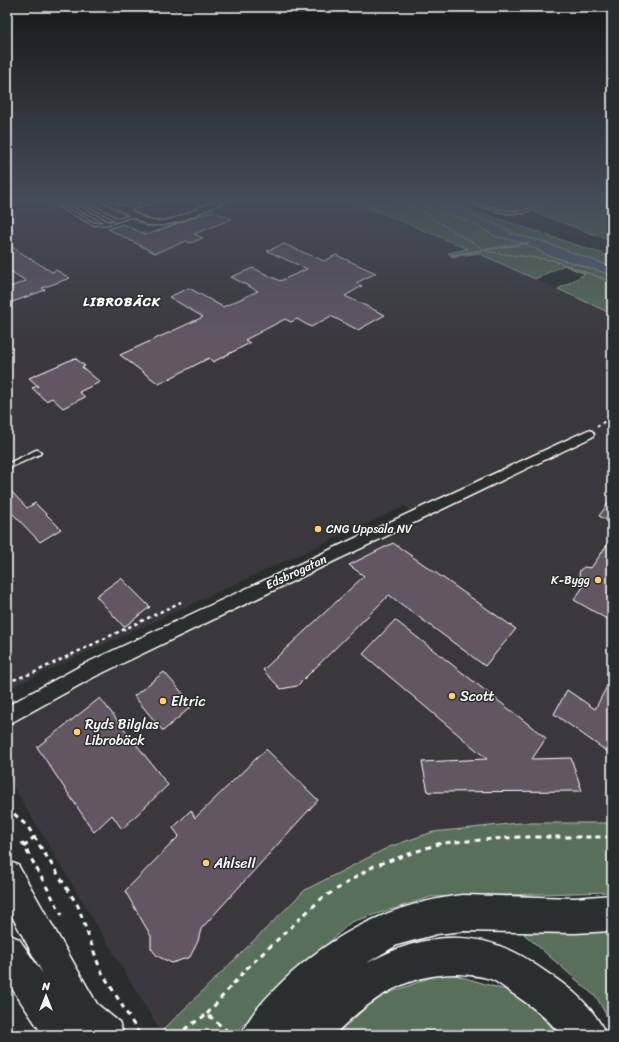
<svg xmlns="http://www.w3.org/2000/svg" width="619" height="1042" font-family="Sriracha,sans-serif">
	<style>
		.built { fill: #3b393e }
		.green { fill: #596f5a; stroke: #acb7ac }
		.water { fill: #516574; stroke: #97a3ac }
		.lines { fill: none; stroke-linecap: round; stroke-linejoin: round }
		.stream { stroke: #97a3ac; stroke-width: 2 }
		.building { fill: #635663; stroke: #fff }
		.lane-casing { stroke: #fff; stroke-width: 3 }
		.street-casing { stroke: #fff; stroke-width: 3 }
		.secondary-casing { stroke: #fff; stroke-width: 3 }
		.primary-casing { stroke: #fff; stroke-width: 3 }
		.path-far3 { stroke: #fff; stroke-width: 1; stroke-dasharray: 1.5 1.5; stroke-linecap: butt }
		.path-far2 { stroke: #fff; stroke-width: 2; stroke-dasharray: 3 3; stroke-linecap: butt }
		.path-far1 { stroke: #fff; stroke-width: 2.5; stroke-dasharray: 3.5 3.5; stroke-linecap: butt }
		.path { stroke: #fff; stroke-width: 3; stroke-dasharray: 5 5; stroke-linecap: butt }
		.lane { fill: #2a2d2e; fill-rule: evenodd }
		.street { fill: #2a2d2e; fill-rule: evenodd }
		.secondary { fill: #2a2d2e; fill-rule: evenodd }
		.primary { fill: #2a2d2e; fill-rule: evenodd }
		.poi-dot { fill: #ffd166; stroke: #2a2d2e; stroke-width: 1.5 }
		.labels { text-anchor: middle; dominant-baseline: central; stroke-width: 3; stroke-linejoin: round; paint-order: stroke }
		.poi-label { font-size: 12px; fill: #fff; stroke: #2a2d2e; text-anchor: start }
		.street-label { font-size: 12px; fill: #fff; stroke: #2a2d2e }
		.far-district-label { font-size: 13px; font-weight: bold; letter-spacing: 1px; fill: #fff; stroke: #2a2d2e }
		.near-poi-label { font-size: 14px; fill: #fff; stroke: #2a2d2e; text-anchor: start }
	</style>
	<rect width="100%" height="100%" fill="#2a2d2e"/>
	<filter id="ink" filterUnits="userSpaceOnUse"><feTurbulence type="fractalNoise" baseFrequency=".025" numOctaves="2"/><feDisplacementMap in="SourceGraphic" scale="8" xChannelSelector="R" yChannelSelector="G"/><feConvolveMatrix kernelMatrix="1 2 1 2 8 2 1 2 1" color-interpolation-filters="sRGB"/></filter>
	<g filter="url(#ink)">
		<!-- built -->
		<g class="built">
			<path d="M7,199h336l40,14 90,38 139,63v509h-93l-86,9 -44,15 -84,43 -144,142 -154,-256v-49l108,-65 78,-33 231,-107 -19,-16 -398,183z"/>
			<path d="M7,1007l12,28h-12z"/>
		</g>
		<!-- green -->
		<g class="green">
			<path d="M343,199h57l69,22 26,15 29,7 23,12 65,20v39l-54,-25 27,-15 -21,-9 -29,14 -57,-26 -25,4 -5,-4 20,-4 -85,-36z"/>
			<path d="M423,199h17l172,58v10l-71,-26 -30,-8 -2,-3 -42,-17z"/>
			<path d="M457,199h77l-17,10 -32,-3z"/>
			<path d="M558,199h54v42l-78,-29z"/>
			<path d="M519,823h93v69l-181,5 -80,25 -84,77 -33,36h-70l-3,-3 144,-142 84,-43 44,-15z"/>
			<path d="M612,926v100l-15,-28 -73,-64 12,-7z"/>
			<path d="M445,972l74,22 40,41h-222l39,-37z"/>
		</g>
		<!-- water -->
		<path class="water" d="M400,199h23l44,14 42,17 -2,3 34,8 71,26v8l-65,-20 -23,-12 -29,-7 -26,-15z"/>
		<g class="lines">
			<!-- stream -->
			<path class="stream" d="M452,255l76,-12"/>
		</g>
		<!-- building -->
		<g class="building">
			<path d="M212,211l20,8 -38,15 9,4 -13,5 -4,-2 -31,12 -47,-24 15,-5 23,11z"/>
			<path d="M7,244l45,28 4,-2 14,8 -28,10 3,2 -38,14v-16l19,-7 -19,-12z"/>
			<path d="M284,244l40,17 12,-6 40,18 -20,10 6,3 -17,10 40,19 -27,15 -27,-14 -20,11 -14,-8 -6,3 -6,-3 -40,21 5,3 -37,19 -4,-4 -50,26 -39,-29 83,-38 -34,-20 20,-9 34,19 35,-16 -27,-14 22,-9 27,13 27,-12 -40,-18z"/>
			<path d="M75,358l10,8 -3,1 18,15 -21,10 6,5 -22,11 -11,-10 -6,3 -14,-13 6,-2 -9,-8z"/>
			<path d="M7,487l20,21 8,-5 26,26 -21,13 -28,-29 -5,3z"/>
			<path d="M612,498v25l-13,-7z"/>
			<path d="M612,538v84l-38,-22 11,-16 -6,-10 1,-4 4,-3 7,1z"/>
			<path d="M393,543l123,86 -31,37 -96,-71 -92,91 -16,3 -18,-19 101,-94 -15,-11z"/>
			<path d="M121,578l29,29 -26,20 -28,-31z"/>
			<path d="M395,620l151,118 -14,21 39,-1 11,33 -154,1 -6,-30 65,-3 -124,-105z"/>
			<path d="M164,672l29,33 -30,26 -29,-35z"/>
			<path d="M612,677v78l-58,-41 13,-24 28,19z"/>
			<path d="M100,698l68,87 -46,44 -10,-14 -18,17 -57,-85z"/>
			<path d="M266,749l52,51 -117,129 -3,12 -8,16 -18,6 -15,-7 -6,-8v-12l-26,-45 54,-55 -6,-8 18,-18 4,8z"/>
		</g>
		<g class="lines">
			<defs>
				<g id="lane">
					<path d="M43,199h5l47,24 9,-1 -45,-23h5l45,23 7,-2 -41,-21h5l39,20 15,-5 2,1 -27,9 -15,1z"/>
					<path d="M448,199h7c17,4 50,15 67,12 10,-2 18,-12 29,-12l-27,14h-17z"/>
					<path d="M36,450h2l3,2 -1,2 -33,15v-5z"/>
				</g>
				<g id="street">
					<path d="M99,199c12,0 15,6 24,7 13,1 25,-7 38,-7l-31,11c7,4 15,10 23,11 28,3 51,-22 78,-22l-50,22 -18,4h-16z"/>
					<path d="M588,430l4,1 2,3 -2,3 -498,240 -87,48v-19l75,-41z"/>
				</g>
				<path id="secondary" d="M7,861l11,4 79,139 22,18 5,13h-81l-36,-54v-47l12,5 24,35 -36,-67z"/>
				<path id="primary" d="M463,895l112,3 37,-3v36l-37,2 -112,-2 -26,3 -40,11 -32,19c50,-27 100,-38 153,-10 10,5 19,12 28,18 25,16 48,35 60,63h-45c-12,-15 -27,-27 -43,-38 -8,-5 -15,-11 -23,-16 -10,-5 -24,-6 -36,-7 -52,-1 -90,25 -125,61h-47l2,-3 -3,3h-45c9,-21 25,-37 41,-53 51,-49 111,-79 181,-87z"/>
			</defs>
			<!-- lane casing -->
			<use href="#lane" class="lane-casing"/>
			<!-- street casing -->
			<use href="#street" class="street-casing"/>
			<!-- secondary casing -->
			<use href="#secondary" class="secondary-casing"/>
			<!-- primary casing -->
			<use href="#primary" class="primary-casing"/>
			<!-- path-far3 -->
			<path class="path-far3" d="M389,199l34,12 13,10 53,31 63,8 60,22"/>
			<!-- path-far2 -->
			<path class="path-far2" d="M597,427l15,-11"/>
			<!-- path-far1 -->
			<path class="path-far1" d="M7,682l26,-9 148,-71"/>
			<!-- path -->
			<g class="path">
				<path d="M7,807l21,20 50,79 22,63 40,66"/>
				<path d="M22,842l40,73"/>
				<path d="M24,847l10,-10"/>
				<path d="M207,1014l39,-45 75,-70 53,-33 67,-23 79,-6h92"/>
				<path d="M176,1035l31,-21 25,21"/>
			</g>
			<!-- lane -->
			<use href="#lane" class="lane"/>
			<!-- street -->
			<use href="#street" class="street"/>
			<!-- secondary -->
			<use href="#secondary" class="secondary"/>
			<!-- primary -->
			<use href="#primary" class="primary"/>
		</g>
	</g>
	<!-- sky -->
	<linearGradient id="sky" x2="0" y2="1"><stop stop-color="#171919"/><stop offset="0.58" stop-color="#444c57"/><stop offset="1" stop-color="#444c57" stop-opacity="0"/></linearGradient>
	<rect width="619" height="345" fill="url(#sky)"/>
	<!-- markers -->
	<g class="poi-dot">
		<circle cx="318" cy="529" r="4"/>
		<circle cx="598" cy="580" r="4"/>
		<circle cx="452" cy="696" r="4"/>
		<circle cx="163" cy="701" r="4"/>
		<circle cx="77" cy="732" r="4"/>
		<circle cx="206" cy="863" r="4"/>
	</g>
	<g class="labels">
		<!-- poi labels -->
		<g class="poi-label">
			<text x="326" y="529">CNG Uppsala NV</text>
			<text x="590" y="580" text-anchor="end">K-Bygg</text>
		</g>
		<!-- street labels -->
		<g class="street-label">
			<text transform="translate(296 572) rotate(-25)">Edsbrogatan</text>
		</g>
		<!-- far-district labels -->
		<g class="far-district-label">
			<text x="122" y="301">LIBROBÄCK</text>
		</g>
		<!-- near-poi labels -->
		<g class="near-poi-label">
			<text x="460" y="696">Scott</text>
			<text x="171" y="701">Eltric</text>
			<text x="85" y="724">Ryds Bilglas<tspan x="85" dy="16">Librobäck</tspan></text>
			<text x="214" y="863">Ahlsell</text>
		</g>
	</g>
	<!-- margin -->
	<rect width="619" height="1042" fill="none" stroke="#2a2d2e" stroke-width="24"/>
	<rect x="12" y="12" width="595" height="1018" fill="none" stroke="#fff" stroke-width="1.5" filter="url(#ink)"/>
	<!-- north arrow -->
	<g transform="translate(46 996)" stroke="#2a2d2e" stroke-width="3" paint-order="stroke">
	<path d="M0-3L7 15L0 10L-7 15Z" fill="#ffffff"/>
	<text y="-6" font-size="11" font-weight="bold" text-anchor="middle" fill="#ffffff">N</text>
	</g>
</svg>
